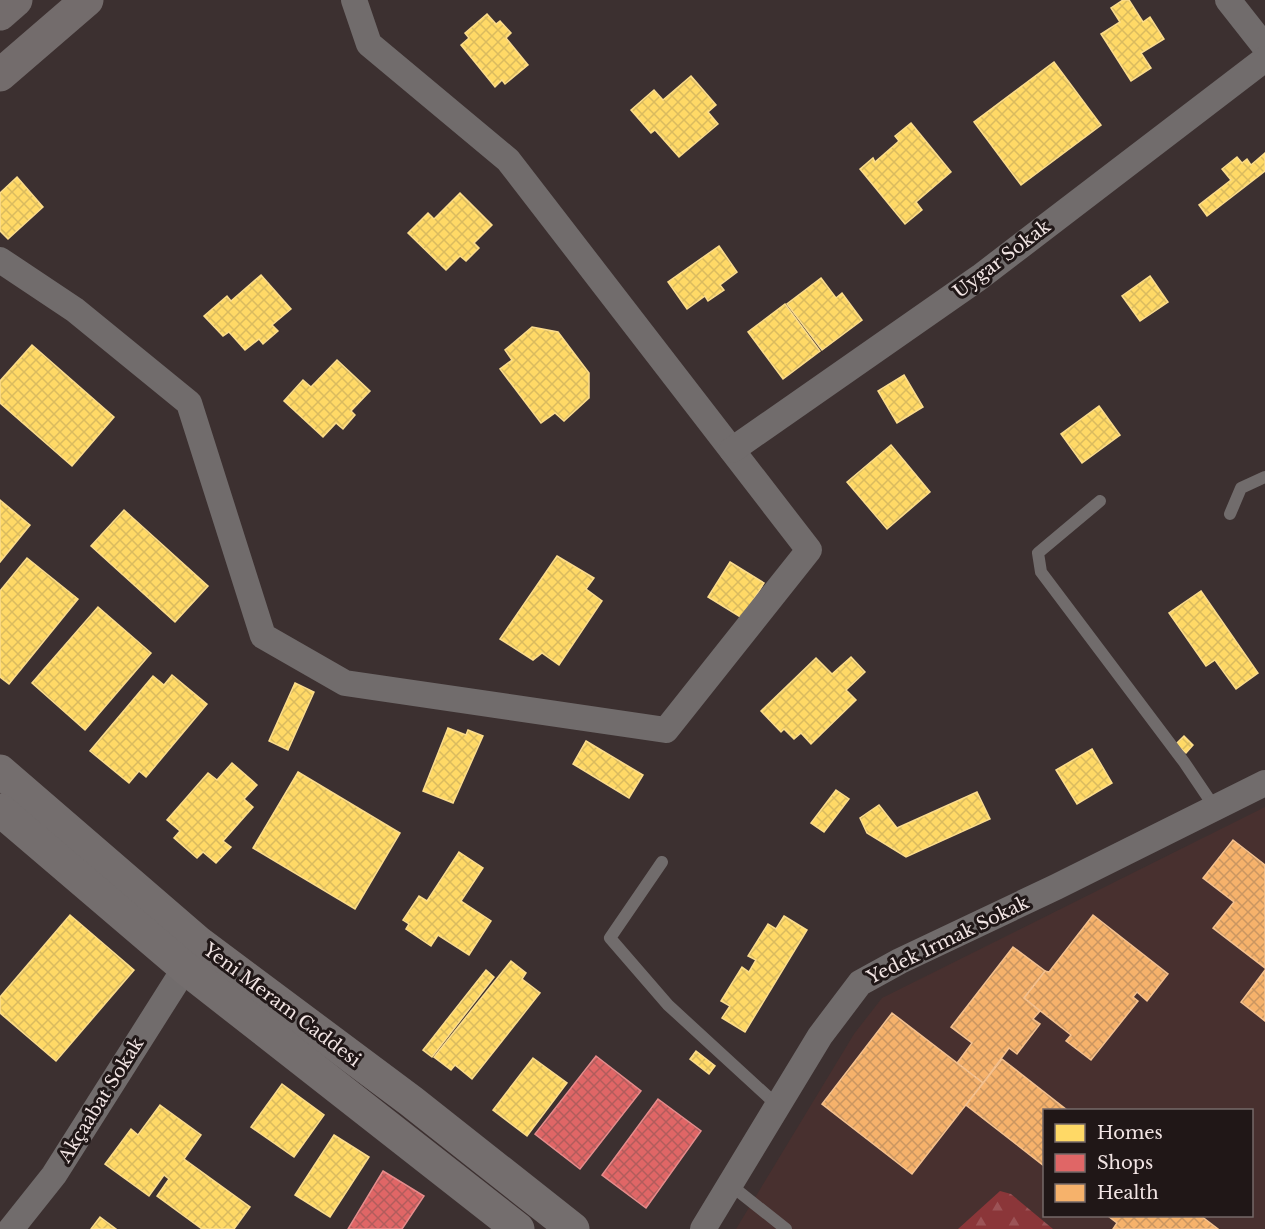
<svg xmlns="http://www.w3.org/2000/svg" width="1265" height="1229" font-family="'Libre Baskerville',serif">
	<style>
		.built { fill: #48302f; fill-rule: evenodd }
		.forest { fill: url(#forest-firs) }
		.homes { fill: url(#homes-cross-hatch); stroke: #fbdc8c; stroke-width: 1.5 }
		.shops { fill: url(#shops-cross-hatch); stroke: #e58c8c; stroke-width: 1.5 }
		.health { fill: url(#health-cross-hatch); stroke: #f4c18f; stroke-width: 1.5 }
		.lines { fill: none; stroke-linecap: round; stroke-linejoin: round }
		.lane { stroke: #716c6c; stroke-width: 12 }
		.street { stroke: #716c6c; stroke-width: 26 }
		.secondary { stroke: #746e6e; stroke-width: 33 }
		.primary { stroke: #736c6c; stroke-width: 33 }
		.labels { text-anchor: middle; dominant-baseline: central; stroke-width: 6; stroke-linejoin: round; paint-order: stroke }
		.street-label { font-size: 18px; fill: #f1e4e3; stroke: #201717 }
	</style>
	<defs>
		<pattern id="forest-firs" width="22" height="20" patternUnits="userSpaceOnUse" patternTransform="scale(1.5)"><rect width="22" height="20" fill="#8b3639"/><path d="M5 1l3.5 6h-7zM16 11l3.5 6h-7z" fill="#9c5356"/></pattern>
		<pattern id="homes-cross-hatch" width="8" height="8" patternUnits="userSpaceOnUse" patternTransform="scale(1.5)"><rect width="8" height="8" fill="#ffd966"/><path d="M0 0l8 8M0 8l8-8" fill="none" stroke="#dabb5f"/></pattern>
		<pattern id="shops-cross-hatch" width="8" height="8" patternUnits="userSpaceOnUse" patternTransform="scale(1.5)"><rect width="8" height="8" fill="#e06666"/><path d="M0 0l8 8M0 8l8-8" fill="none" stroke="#b25c5c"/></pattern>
		<pattern id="health-cross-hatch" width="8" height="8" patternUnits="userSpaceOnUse" patternTransform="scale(1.5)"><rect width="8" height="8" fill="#f6b26b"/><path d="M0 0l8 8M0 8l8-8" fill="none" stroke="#ca9661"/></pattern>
	</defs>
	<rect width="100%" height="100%" fill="#3c3030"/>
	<!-- built -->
	<path class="built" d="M1265,807v422h-529l118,-195 28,-36zM1044,1110h208v106h-208z"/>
	<!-- forest -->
	<path class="forest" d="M1000,1191l11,3 42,35h-95z"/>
	<!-- homes -->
	<g class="homes">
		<path d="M1123,0h6l14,22 7,-5 14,22 -23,14 10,15 -20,13 -30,-47 19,-12 -9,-14z"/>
		<path d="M487,14l9,10 4,-3 11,12 -5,5 22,27 -23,19 -3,-4 -7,7 -34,-42 8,-7 -4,-5z"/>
		<path d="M1054,62l47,63 -80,60 -47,-63z"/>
		<path d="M691,76l25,29 -8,7 10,12 -39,33 -24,-27 -4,3 -20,-23 23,-20 9,10z"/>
		<path d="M911,123l40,49 -35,30 6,8 -17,14 -45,-55 13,-11 2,4 24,-21 -4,-5z"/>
		<path d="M1265,153v18l-58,45 -8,-11 32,-25 -9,-11 15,-12 5,6 5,-4 4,6z"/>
		<path d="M17,177l26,30 -35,32 -8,-8v-38z"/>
		<path d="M460,193l32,32 -18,18 5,5 -13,13 -6,-5 -14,14 -38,-37 20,-20 6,6z"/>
		<path d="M719,246l18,26 -17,13 4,5 -16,11 -3,-5 -18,13 -19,-27z"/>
		<path d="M261,275l30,34 -19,16 6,6 -15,13 -4,-5 -14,11 -16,-18 -6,4 -19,-20 23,-20 4,5z"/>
		<path d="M1150,276l18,26 -28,19 -18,-25z"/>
		<path d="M821,278l15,20 6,-5 20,27 -40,30 -35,-46z"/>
		<path d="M785,304l35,47 -37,28 -35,-47z"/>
		<path d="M532,327l26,5 31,41v25l-25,23 -9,-8 -14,10 -41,-54 12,-9 -7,-10z"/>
		<path d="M32,345l82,72 -42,49 -72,-63v-22z"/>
		<path d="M337,360l33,31 -19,20 4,4 -12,14 -7,-6 -13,14 -39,-36 19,-21 8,7z"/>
		<path d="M904,375l19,32 -26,16 -19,-32z"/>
		<path d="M1099,406l21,29 -38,28 -21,-29z"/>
		<path d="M891,445l39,47 -43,37 -40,-47z"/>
		<path d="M0,500l30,25 -30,37z"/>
		<path d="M124,510l84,76 -33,36 -84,-76z"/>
		<path d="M557,556l37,22 -8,11 16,12 -43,64 -17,-12 -9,7 -33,-21z"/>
		<path d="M27,558l51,41 -69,85 -9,-7v-86z"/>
		<path d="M730,562l34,21 -22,35 -34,-21z"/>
		<path d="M1201,591l57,82 -22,16 -21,-29 -9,6 -37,-53z"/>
		<path d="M98,607l53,46 -66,77 -53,-47z"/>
		<path d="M851,657l14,15 -19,18 10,10 -45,44 -10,-11 -7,6 -10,-10 -3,3 -20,-21 55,-53 16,16z"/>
		<path d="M172,675l35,29 -61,73 -7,-6 -10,12 -39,-32 63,-75 11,9z"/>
		<path d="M295,683l19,9 -26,58 -19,-9z"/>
		<path d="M448,728l18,7 2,-5 15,6 -30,67 -30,-12z"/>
		<path d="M1184,736l9,9 -7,8 -10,-9z"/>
		<path d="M586,741l57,34 -14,23 -56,-34z"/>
		<path d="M1092,749l20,34 -35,21 -21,-34z"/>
		<path d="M232,763l25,22 -13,14 9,8 -30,34 8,6 -15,16 -13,-11 -6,6 -23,-20 6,-7 -13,-11 41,-47 9,7z"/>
		<path d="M298,772l102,61 -45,76 -102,-61z"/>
		<path d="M836,790l13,9 -25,33 -13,-9z"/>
		<path d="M977,792l13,27 -84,38 -39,-24 -7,-15 19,-13 18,23z"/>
		<path d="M459,852l24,16 -22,33 30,20 -22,34 -31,-20 -7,11 -25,-17 3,-5 -6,-4 16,-24 8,5z"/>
		<path d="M70,915l64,55 -78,91 -56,-48v-16z"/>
		<path d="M784,916l23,14 -62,102 -23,-14 8,-12 -9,-5 21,-34 7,5 7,-12 -8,-4 20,-32 8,5z"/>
		<path d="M511,961l15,12 -4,6 18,14 -68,86 -17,-14 -4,5 -17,-13z"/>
		<path d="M486,970l8,7 -62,80 -9,-7z"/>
		<path d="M696,1051l19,15 -6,8 -19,-15z"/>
		<path d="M533,1058l34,25 -40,53 -34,-26z"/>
		<path d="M282,1084l42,31 -30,42 -43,-30z"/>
		<path d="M160,1105l41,30 -17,24 66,48 -16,22h-32l-45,-33 12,-17 -5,-4 -15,21 -44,-32 26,-35 7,6z"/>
		<path d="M334,1135l35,22 -39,60 -35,-22z"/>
		<path d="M100,1217l16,12h-25z"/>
	</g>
	<!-- shops -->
	<g class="shops">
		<path d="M596,1056l45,35 -61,78 -45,-35z"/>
		<path d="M658,1099l43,32 -55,77 -44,-33z"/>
		<path d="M383,1171l41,25 -22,33h-54z"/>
	</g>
	<!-- health -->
	<g class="health">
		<path d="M1233,840l32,25v103l-52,-40 21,-26 -31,-24z"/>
		<path d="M1093,915l75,59 -21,27 -10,-9 -4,5 5,4 -47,59 -25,-19 5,-6 -47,-37 21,-27 4,1z"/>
		<path d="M1013,947l32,24 -21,27 16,13 -7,8 7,5 -23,30 -8,-6 -26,35 -26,-20 15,-20 -21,-16z"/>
		<path d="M1265,970v51l-24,-19z"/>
		<path d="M892,1013l91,70 -71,91 -90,-70z"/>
		<path d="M1002,1059l65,51h-23v56l-78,-61z"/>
		<path d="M1108,1216h93l17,13h-105l4,-6z"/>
	</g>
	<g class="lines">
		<!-- lane -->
		<g class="lane">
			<path d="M1100,501l-62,52 3,19 143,190 31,46"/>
			<path d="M1230,514l11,-26 24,-11"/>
			<path d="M662,862l-52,76 58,67 109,100"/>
			<path d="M728,1183l58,46"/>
		</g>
		<!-- street -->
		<g class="street">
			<path d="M1228,0l37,47"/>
			<path d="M0,260l75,50 114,93 74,233 82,47 321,47 143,-180 -301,-390 -139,-116 -15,-44"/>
			<path d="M732,450l248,-173 285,-218"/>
			<path d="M11,1229l43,-54 131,-207"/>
			<path d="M703,1229l117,-193 40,-53 40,-22 156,-74 209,-104"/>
		</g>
		<!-- secondary -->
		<g class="secondary">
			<path d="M0,771l198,171 213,159 162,128"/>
			<path d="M0,810l185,158 333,261"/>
		</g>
		<!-- primary -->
		<g class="primary">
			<path d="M0,14l16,-14"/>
			<path d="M0,75l87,-75"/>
		</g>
	</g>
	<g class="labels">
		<!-- street labels -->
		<g class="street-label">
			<text transform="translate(1002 259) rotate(-37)">Uygar Sokak</text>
			<text transform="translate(948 940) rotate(-26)">Yedek Irmak Sokak</text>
			<text transform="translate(282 1005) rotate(37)">Yeni Meram Caddesi</text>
			<text transform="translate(101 1100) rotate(-58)">Akçaabat Sokak</text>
		</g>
	</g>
	<!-- legend -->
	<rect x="1043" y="1109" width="210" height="108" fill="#201717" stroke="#746969" stroke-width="1.5"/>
	<rect x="1055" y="1124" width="30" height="18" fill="#ffd966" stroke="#746969" stroke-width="1.5"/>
	<text x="1097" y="1139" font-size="18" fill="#f1e4e3">Homes</text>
	<rect x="1055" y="1154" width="30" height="18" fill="#e06666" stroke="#746969" stroke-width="1.5"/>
	<text x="1097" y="1169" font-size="18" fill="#f1e4e3">Shops</text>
	<rect x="1055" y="1184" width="30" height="18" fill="#f6b26b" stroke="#746969" stroke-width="1.5"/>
	<text x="1097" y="1199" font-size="18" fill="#f1e4e3">Health</text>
</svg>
